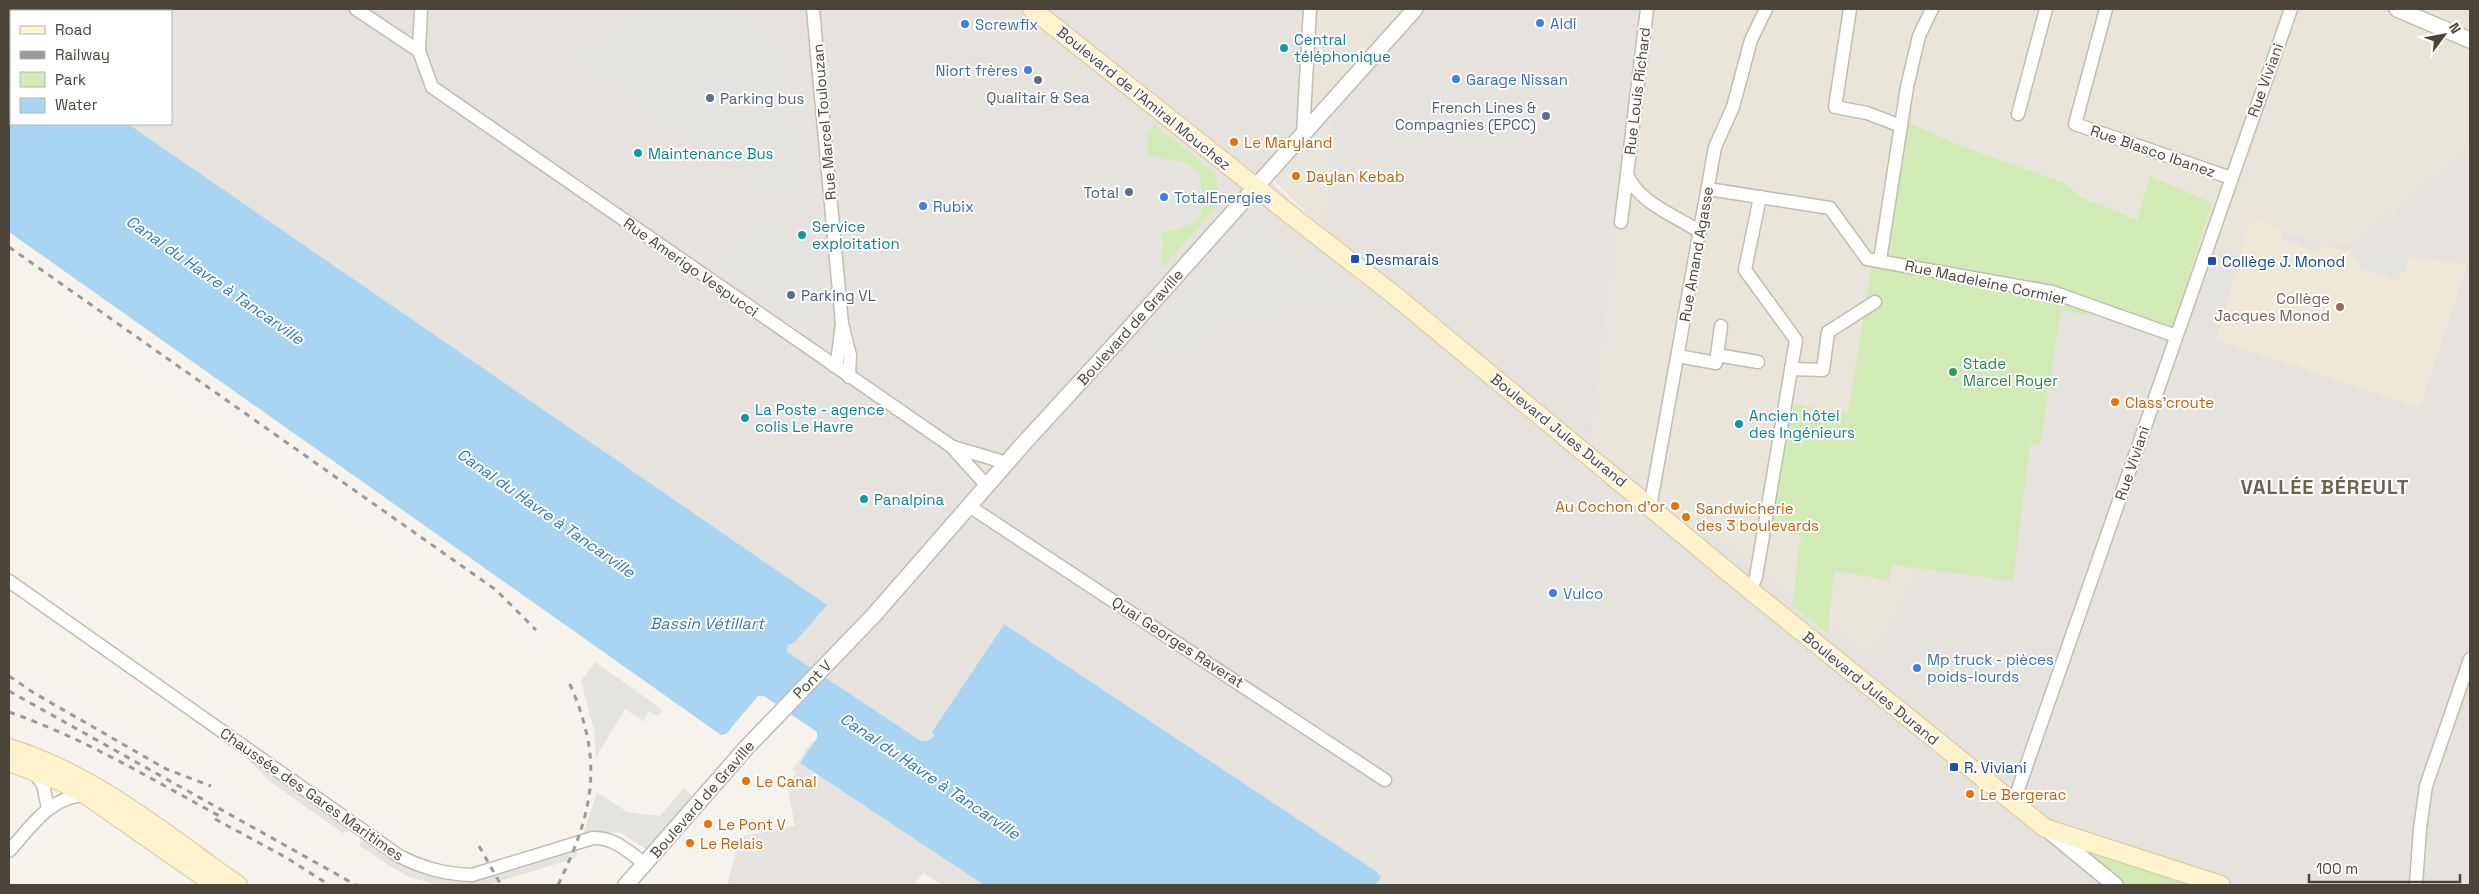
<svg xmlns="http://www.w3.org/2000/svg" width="2479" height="894" font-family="'Space Grotesk',sans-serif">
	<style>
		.residential { fill: #eae5da }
		.industrial { fill: #e6e2dd }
		.education { fill: #efe8d6 }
		.green { fill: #d2eab5 }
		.parking { fill: #e5e3e0 }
		.water { fill: #a9d4f2 }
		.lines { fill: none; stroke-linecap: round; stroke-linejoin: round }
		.minor-casing { stroke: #c2bbae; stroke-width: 15 }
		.tertiary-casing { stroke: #c2bbae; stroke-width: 18 }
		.secondary-casing { stroke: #d6c79b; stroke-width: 20 }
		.minor { stroke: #fff; stroke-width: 12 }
		.tertiary { stroke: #fff; stroke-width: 15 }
		.secondary { stroke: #fff3cd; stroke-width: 18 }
		.rail { stroke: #9a9a9a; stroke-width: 3; stroke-dasharray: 6 6; stroke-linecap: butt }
		.shop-dot { fill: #3f7fe0; stroke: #fff; stroke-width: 2 }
		.culture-dot { fill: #0f9aa8; stroke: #fff; stroke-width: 2 }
		.service-dot { fill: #5c6f8a; stroke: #fff; stroke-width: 2 }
		.food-dot { fill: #e8710a; stroke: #fff; stroke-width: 2 }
		.transit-dot { fill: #1a4fb4; stroke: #fff; stroke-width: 2 }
		.education-dot { fill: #8d6e63; stroke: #fff; stroke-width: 2 }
		.leisure-dot { fill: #2e9e5b; stroke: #fff; stroke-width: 2 }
		.labels { text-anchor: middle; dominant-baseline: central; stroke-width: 4; stroke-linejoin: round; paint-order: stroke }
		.shop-label { font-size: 15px; fill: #366cbe; stroke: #fff; text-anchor: start }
		.culture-label { font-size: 15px; fill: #0d838f; stroke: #fff; text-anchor: start }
		.street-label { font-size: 15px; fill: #4b4439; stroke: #fff }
		.service-label { font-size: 15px; fill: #4e5e75; stroke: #fff; text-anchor: start }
		.food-label { font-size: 15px; fill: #c56008; stroke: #fff; text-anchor: start }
		.transit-label { font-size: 15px; fill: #164399; stroke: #fff; text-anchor: start }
		.education-label { font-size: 15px; fill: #785e54; stroke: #fff; text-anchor: end }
		.leisure-label { font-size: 15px; fill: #27864d; stroke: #fff; text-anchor: start }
		.water-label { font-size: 16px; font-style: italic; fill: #2e7ab2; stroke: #fff }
		.district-label { font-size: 20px; font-weight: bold; letter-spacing: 1px; fill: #6e6250; stroke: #fff }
	</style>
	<rect width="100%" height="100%" fill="#f6f3ec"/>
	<!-- residential -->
	<g class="residential">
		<path d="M1305,9h119l-92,106 -5,119 -65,-65z"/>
		<path d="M1642,9h828v139l-117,94 -283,48 -198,368 -282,-215z"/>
	</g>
	<!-- industrial -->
	<g class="industrial">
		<path d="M9,9h1296l-5,100 -5,25 -35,37 66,62 6,-118 92,-106h218l-52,434 282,214 199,-367 282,-48 117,-94v737h-1095l5,-8 -378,-251 -69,105 1,4 -4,5 -9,1 -134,-89 1,-7 6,-2 32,-38 -698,-481h43v-113h-160v32l-2,-2z"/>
		<path d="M812,741l2,1 -14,21 184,122h-42l-19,-12 -9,12h-187l13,-49 55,-10 -8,-42 10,-11 -4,-4z"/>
	</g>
	<!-- education -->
	<path class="education" d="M2253,218l75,30 16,3 8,-3 115,17 -47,142 -204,-68z"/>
	<!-- green -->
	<g class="green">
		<path d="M1896,117l64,29 104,37 16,14 57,23 13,-44 62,27 -44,138 -73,-31 -10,5 -24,-5 -21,135 -10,-1 -17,137 -121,-16 -3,15 -55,-9 -6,63 -36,-29 9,-70 -30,-4 20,-127 57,9z"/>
		<path d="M1155,125l61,49 2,31 -57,64 2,-24 -2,-12 29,-8 12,-12 1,-14 -4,-28c-17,-13 -26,-7 -41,-16l-9,2 -2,-23z"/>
		<path d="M2099,855l99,30h-78l-27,-27z"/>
	</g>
	<!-- parking -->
	<g class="parking">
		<path d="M636,9h92l59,41 15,143 -33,5 -198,-140z"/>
		<path d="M1439,15l19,16 69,8 -1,9 -72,-7 -21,-19z"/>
		<path d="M1479,17l45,6v6l-46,-6z"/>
		<path d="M756,216l6,5h9l47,32 6,70 -9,9 -95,-65z"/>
		<path d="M1263,222v14l18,15 4,-3 37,30h21l21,15 -27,22 -11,-1 -7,-9 -26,-3 -10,8 -1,10 -16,-2 -1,7 -29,-3 -14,2 -42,37 -11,2 -32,-23 11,-9 90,-103z"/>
		<path d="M2284,232l36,12 -3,8 -36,-12z"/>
		<path d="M2352,248l58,8 -4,13 -10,12 -38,-13 1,-9 -9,-3z"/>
		<path d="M2219,250l19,6 -21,67 -19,-5z"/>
		<path d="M595,662l68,48 -5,6 -9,-5 -6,10 -18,-12 -29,48 -2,-28 -13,-48z"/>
		<path d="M246,757l104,71 -6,6 -75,-53z"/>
		<path d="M684,788l10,10 -44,53 -31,-19 -36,3 14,-43 30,20 33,4z"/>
		<path d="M363,840l51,31 31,8 36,-1 24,-5 72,-22 -1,7 -89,27h-50l-28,-8 -16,-9 -34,-23z"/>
	</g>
	<!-- water -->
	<path class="water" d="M9,41l2,2v81h117l699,481 -33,38 -6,2 -1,7 134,89 9,-1 4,-5 -2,-3 72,-108 373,248 4,5 -6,8h-391l-184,-122 17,-25v-6l-53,-36h-6l-32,38 -5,1 -712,-503z"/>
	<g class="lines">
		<defs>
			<g id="minor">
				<path d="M356,9l63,42"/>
				<path d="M421,9l-2,42 13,36 519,359 36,40"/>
				<path d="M813,9l29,315 8,31 -1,22"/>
				<path d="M1647,9l-20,165c10,28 49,42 73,58"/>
				<path d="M1850,9l-15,98 32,6 34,13"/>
				<path d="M2106,9l-31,115 156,54"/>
				<path d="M2018,114l28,-105"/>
				<path d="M1303,134l7,-125"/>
				<path d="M1708,189l122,19 37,51 185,33 124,44"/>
				<path d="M1621,222l6,-48"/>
				<path d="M1880,260l27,-173 12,-51 13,-27"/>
				<path d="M1717,355l41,7"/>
				<path d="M1678,356l38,7 5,-37"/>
				<path d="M834,366l3,-4 5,-38"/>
				<path d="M1791,369l32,1 5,-38 47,-30"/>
				<path d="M953,447l54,16"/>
				<path d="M969,506l416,274"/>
				<path d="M1650,507l65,-360 18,-40 18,-67 15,-31"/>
				<path d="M9,581l390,275c24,12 45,18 73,19l121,-37c21,-1 36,14 52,26"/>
				<path d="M1750,590l6,-13 40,-237 -51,-70 15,-73"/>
				<path d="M34,772l9,13 5,23"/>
				<path d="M2013,804l278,-795"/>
				<path d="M9,851c22,-24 41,-55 77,-56"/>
				<path d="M2416,885l4,-57 6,-42 44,-127"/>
			</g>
			<g id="tertiary">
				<path d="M2397,9l73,31"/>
				<path d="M2048,830l67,55"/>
				<path d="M626,885l121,-138 127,-132 151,-173 101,-110 289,-323"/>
			</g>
			<g id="secondary">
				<path d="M1032,9l265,211 96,74 357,296 295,238 176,57"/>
				<path d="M9,748c86,26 157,87 229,137"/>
				<path d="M9,762l53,20 24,13 129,90"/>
			</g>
		</defs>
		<!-- minor casing -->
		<use href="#minor" class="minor-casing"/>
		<!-- tertiary casing -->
		<use href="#tertiary" class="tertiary-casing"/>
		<!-- secondary casing -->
		<use href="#secondary" class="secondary-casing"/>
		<!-- minor -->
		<use href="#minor" class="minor"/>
		<!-- tertiary -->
		<use href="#tertiary" class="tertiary"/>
		<!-- secondary -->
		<use href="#secondary" class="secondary"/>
		<!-- rail -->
		<g class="rail">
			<path d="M9,247l487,343 40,40"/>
			<path d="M9,676l25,17 132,76 45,17"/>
			<path d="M9,691l347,194"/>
			<path d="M9,712c75,26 144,68 214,106"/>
			<path d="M215,819l72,39 42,27"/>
			<path d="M479,846l22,39"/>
			<path d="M558,885c37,-76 46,-126 10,-205"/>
		</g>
	</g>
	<!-- markers -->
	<g class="shop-dot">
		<circle cx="1540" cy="23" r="5"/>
		<circle cx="965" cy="24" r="5"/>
		<circle cx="1028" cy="70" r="5"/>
		<circle cx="1456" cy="79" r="5"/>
		<circle cx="1164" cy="197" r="5"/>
		<circle cx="923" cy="206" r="5"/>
		<circle cx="1553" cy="593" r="5"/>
		<circle cx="1917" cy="668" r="5"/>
	</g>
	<g class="culture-dot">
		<circle cx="1284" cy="48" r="5"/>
		<circle cx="638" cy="153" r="5"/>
		<circle cx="802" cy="235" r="5"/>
		<circle cx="745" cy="418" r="5"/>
		<circle cx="1739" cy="424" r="5"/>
		<circle cx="864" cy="499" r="5"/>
	</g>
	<g class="service-dot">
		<circle cx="1038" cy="80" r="5"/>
		<circle cx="710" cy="98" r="5"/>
		<circle cx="1546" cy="116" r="5"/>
		<circle cx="1129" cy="192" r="5"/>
		<circle cx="791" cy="295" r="5"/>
	</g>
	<g class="food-dot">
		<circle cx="1234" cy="142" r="5"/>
		<circle cx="1296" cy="176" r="5"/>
		<circle cx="2115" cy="402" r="5"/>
		<circle cx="1675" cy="506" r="5"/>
		<circle cx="1686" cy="517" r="5"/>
		<circle cx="746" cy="781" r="5"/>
		<circle cx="1970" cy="794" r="5"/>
		<circle cx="708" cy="824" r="5"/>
		<circle cx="690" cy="843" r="5"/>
	</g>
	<g class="transit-dot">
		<rect x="1350" y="254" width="10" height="10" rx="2.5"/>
		<rect x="2207" y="256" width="10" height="10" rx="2.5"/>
		<rect x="1949" y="762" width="10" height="10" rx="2.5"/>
	</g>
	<circle class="education-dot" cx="2340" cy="307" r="5"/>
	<circle class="leisure-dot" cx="1953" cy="372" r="5"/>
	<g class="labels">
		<!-- shop labels -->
		<g class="shop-label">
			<text x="1550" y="23">Aldi</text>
			<text x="975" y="24">Screwfix</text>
			<text x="1018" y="70" text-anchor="end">Niort frères</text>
			<text x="1466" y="79">Garage Nissan</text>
			<text x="1174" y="197">TotalEnergies</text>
			<text x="933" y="206">Rubix</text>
			<text x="1563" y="593">Vulco</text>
			<text x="1927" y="659">Mp truck - pièces<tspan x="1927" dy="17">poids-lourds</tspan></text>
		</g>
		<!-- culture labels -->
		<g class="culture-label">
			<text x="1294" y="39">Central<tspan x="1294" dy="17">téléphonique</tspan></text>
			<text x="648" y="153">Maintenance Bus</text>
			<text x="812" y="226">Service<tspan x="812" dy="17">exploitation</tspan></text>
			<text x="755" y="409">La Poste - agence<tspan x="755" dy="17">colis Le Havre</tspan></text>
			<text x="1749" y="415">Ancien hôtel<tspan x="1749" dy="17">des Ingénieurs</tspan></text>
			<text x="874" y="499">Panalpina</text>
		</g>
		<!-- street labels -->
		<g class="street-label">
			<text transform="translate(2265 80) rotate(-70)">Rue Viviani</text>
			<text transform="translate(1637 91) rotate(-83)">Rue Louis Richard</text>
			<text transform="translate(1144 98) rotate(39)">Boulevard de l'Amiral Mouchez</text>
			<text transform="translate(824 122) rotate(-95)">Rue Marcel Toulouzan</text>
			<text transform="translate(2153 151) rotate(19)">Rue Blasco Ibanez</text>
			<text transform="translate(1696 254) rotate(-80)">Rue Amand Agasse</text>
			<text transform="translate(691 267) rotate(35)">Rue Amerigo Vespucci</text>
			<text transform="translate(1986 282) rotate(12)">Rue Madeleine Cormier</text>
			<text transform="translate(1130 327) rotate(-48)">Boulevard de Graville</text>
			<text transform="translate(1559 430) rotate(39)">Boulevard Jules Durand</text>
			<text transform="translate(2132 463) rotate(-71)">Rue Viviani</text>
			<text transform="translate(1178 642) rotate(33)">Quai Georges Raverat</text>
			<text transform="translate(812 679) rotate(-45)">Pont V</text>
			<text transform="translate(1871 688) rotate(39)">Boulevard Jules Durand</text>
			<text transform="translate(312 794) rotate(35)">Chaussée des Gares Maritimes</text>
			<text transform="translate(702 799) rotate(-49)">Boulevard de Graville</text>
		</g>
		<!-- service labels -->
		<g class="service-label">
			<text x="1038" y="97" text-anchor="middle">Qualitair &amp; Sea</text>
			<text x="720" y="98">Parking bus</text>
			<text x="1536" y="107" text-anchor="end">French Lines &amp;<tspan x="1536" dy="17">Compagnies (EPCC)</tspan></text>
			<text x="1119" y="192" text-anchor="end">Total</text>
			<text x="801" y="295">Parking VL</text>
		</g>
		<!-- food labels -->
		<g class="food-label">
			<text x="1244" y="142">Le Maryland</text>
			<text x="1306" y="176">Daylan Kebab</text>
			<text x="2125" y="402">Class'croute</text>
			<text x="1665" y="506" text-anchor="end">Au Cochon d'or</text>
			<text x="1696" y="508">Sandwicherie<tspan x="1696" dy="17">des 3 boulevards</tspan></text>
			<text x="756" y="781">Le Canal</text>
			<text x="1980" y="794">Le Bergerac</text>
			<text x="718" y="824">Le Pont V</text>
			<text x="700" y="843">Le Relais</text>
		</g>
		<!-- transit labels -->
		<g class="transit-label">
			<text x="1365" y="259">Desmarais</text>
			<text x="2222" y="261">Collège J. Monod</text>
			<text x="1964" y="767">R. Viviani</text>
		</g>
		<!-- education labels -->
		<g class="education-label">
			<text x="2330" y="298">Collège<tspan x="2330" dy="17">Jacques Monod</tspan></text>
		</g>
		<!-- leisure labels -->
		<g class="leisure-label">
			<text x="1963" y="363">Stade<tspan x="1963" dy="17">Marcel Royer</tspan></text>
		</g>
		<!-- water labels -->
		<g class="water-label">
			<text transform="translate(215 280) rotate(35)">Canal du Havre à Tancarville</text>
			<text transform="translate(546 513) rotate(35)">Canal du Havre à Tancarville</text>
			<text x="707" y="623">Bassin Vétillart</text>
			<text transform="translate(930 776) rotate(34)">Canal du Havre à Tancarville</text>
		</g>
		<!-- district labels -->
		<g class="district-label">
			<text x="2325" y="487">VALLÉE BÉREULT</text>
		</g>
	</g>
	<!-- border -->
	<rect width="2479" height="894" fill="none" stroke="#4b4439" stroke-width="20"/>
	<!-- legend -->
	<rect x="10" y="10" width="162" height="115" fill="#ffffff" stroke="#b7b4b0"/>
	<rect x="20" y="26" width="25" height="8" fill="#fff3cd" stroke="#b7b4b0"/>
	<text x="55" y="35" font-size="15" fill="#4b4439">Road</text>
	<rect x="20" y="51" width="25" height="8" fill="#9a9a9a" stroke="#b7b4b0"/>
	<text x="55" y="60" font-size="15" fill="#4b4439">Railway</text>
	<rect x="20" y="72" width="25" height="15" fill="#d2eab5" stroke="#b7b4b0"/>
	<text x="55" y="85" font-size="15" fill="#4b4439">Park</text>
	<rect x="20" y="98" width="25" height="15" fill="#a9d4f2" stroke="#b7b4b0"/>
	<text x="55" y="110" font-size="15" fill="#4b4439">Water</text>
	<!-- north arrow -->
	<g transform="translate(2444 35) rotate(58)" stroke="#ffffff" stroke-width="4" paint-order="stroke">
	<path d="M0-4L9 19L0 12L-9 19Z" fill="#4b4439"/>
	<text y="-8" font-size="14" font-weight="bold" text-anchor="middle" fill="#4b4439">N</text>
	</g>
	<!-- scale -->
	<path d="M2309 874v8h151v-8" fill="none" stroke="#4b4439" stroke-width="2.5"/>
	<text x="2316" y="874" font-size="15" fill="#4b4439" stroke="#ffffff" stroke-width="4" paint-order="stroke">100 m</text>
</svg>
